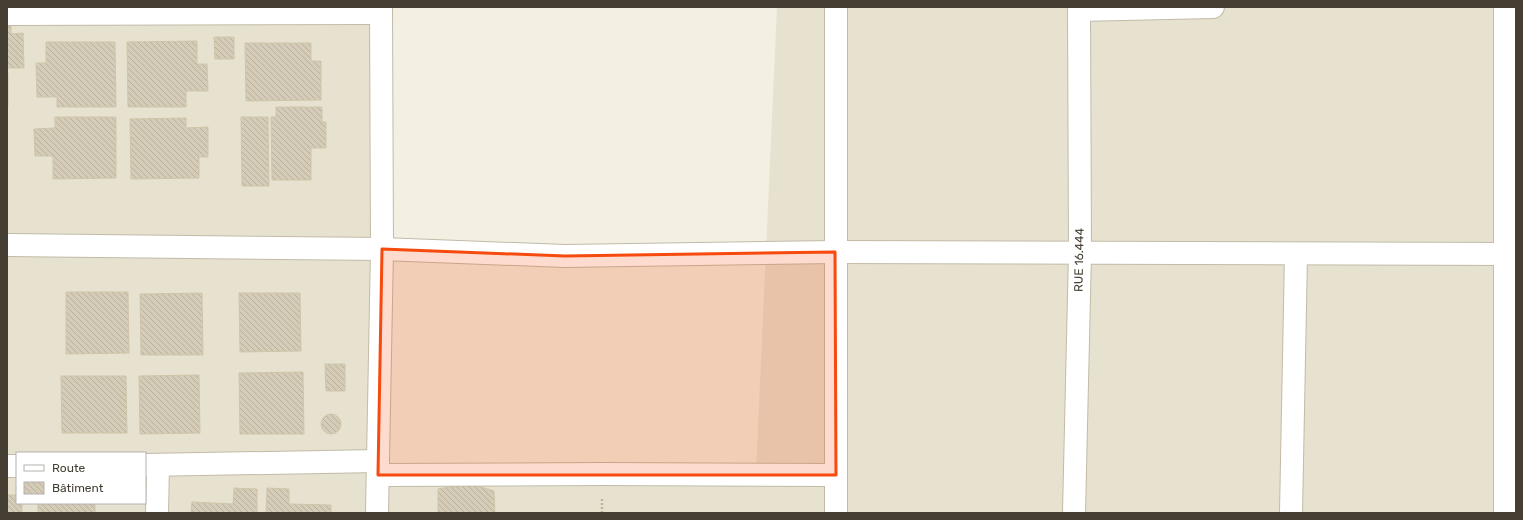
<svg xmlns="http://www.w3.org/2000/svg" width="1523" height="520" font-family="Rubik,sans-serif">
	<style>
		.residential { fill: #e7e2d0; fill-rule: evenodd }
		.building { fill: url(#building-back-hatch); stroke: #d0c5a9 }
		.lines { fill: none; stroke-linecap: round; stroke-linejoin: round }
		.street-casing { stroke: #c1bba7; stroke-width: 24 }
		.path { stroke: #c1b694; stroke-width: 2.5; stroke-dasharray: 2 2; stroke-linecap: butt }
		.street { stroke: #fff; stroke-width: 22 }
		.marked { fill: #f64a0f; fill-opacity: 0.2; stroke: #f64a0f; stroke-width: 3; stroke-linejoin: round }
		.labels { text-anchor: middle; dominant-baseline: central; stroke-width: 3.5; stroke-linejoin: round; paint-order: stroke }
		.street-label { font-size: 12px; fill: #443f32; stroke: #fff }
	</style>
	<defs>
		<pattern id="building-back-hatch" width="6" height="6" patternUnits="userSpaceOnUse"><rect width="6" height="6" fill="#d4ccb7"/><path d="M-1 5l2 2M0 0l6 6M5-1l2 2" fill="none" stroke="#b7b09e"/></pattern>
	</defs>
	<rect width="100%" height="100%" fill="#f3efe2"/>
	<!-- residential -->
	<path class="residential" d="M7,7h374l-2,457 377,7 21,-464h739v506h-1509zM17,453h128v50h-128z"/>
	<!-- building -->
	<g class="building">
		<path d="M7,26h4v8l12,-1 1,35h-17z"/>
		<path d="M214,37h20v22h-19z"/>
		<path d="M197,41v23h10l1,27h-22v16h-58l-1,-65z"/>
		<path d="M46,42h69l1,65h-59v-10h-20l-1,-34h10z"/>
		<path d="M245,43h66v18h10v39l-75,1z"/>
		<path d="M8,73v34h-1v-34z"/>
		<path d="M276,107h46v15h4v26h-15v32h-39l-1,-63h5z"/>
		<path d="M55,117h61v61l-63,1v-23h-18l-1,-27 21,-1z"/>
		<path d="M241,117h27l1,69h-27z"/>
		<path d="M186,118v10l22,-1v30h-9v21l-68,1 -1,-60z"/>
		<path d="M66,292h62l1,61 -63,1z"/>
		<path d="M202,293l1,62h-62l-1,-61z"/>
		<path d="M239,293h61l1,58 -61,1z"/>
		<path d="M325,364h20v27h-19z"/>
		<path d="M303,372l1,62h-64l-1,-61z"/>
		<path d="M199,375l1,58 -60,1 -1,-58z"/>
		<path d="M61,376h65l1,57h-65z"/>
		<circle cx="331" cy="424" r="10"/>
		<path d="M469,483l25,8 1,22h-57v-24z"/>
		<path d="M234,488l23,1v24h-66l1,-11 41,2z"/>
		<path d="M267,488l22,1v15l42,1v8h-65z"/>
		<path d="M7,495h10v8h5v10h-15z"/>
		<rect x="38" y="503" width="57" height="10"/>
	</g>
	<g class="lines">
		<defs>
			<g id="street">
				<path d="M1079,10l134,-3"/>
				<path d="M7,14l374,-1"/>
				<path d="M7,245l375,4 183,7 270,-4 681,2"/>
				<path d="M145,465l233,-4"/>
				<path d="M7,466h10"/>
				<path d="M378,475l225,-1 233,1"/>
				<path d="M157,513l1,-48"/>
				<path d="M377,513l5,-264 -1,-242"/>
				<path d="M836,513v-506"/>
				<path d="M1074,513l6,-260 -1,-246"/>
				<path d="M1291,513l5,-259"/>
				<path d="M1505,513v-506"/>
			</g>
		</defs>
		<!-- street casing -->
		<use href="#street" class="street-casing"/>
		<!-- path -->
		<path class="path" d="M602,513v-15"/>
		<!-- street -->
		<use href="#street" class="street"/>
	</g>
	<!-- marked area -->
	<path class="marked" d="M382,249l183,7 270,-4 1,223h-458z"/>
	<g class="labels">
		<!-- street labels -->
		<g class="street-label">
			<text transform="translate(1079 260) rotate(-89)">RUE 16.444</text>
		</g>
	</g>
	<!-- border -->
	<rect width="1523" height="520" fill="none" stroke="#443f32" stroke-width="16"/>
	<!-- legend -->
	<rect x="16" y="452" width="130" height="52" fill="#ffffff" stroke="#b4b2ad"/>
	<rect x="24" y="465" width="20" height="6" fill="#ffffff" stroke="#b4b2ad"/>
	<text x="52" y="472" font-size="12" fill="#443f32">Route</text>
	<rect x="24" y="482" width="20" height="12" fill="url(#building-back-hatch)" stroke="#b4b2ad"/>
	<text x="52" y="492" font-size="12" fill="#443f32">Bâtiment</text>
</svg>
